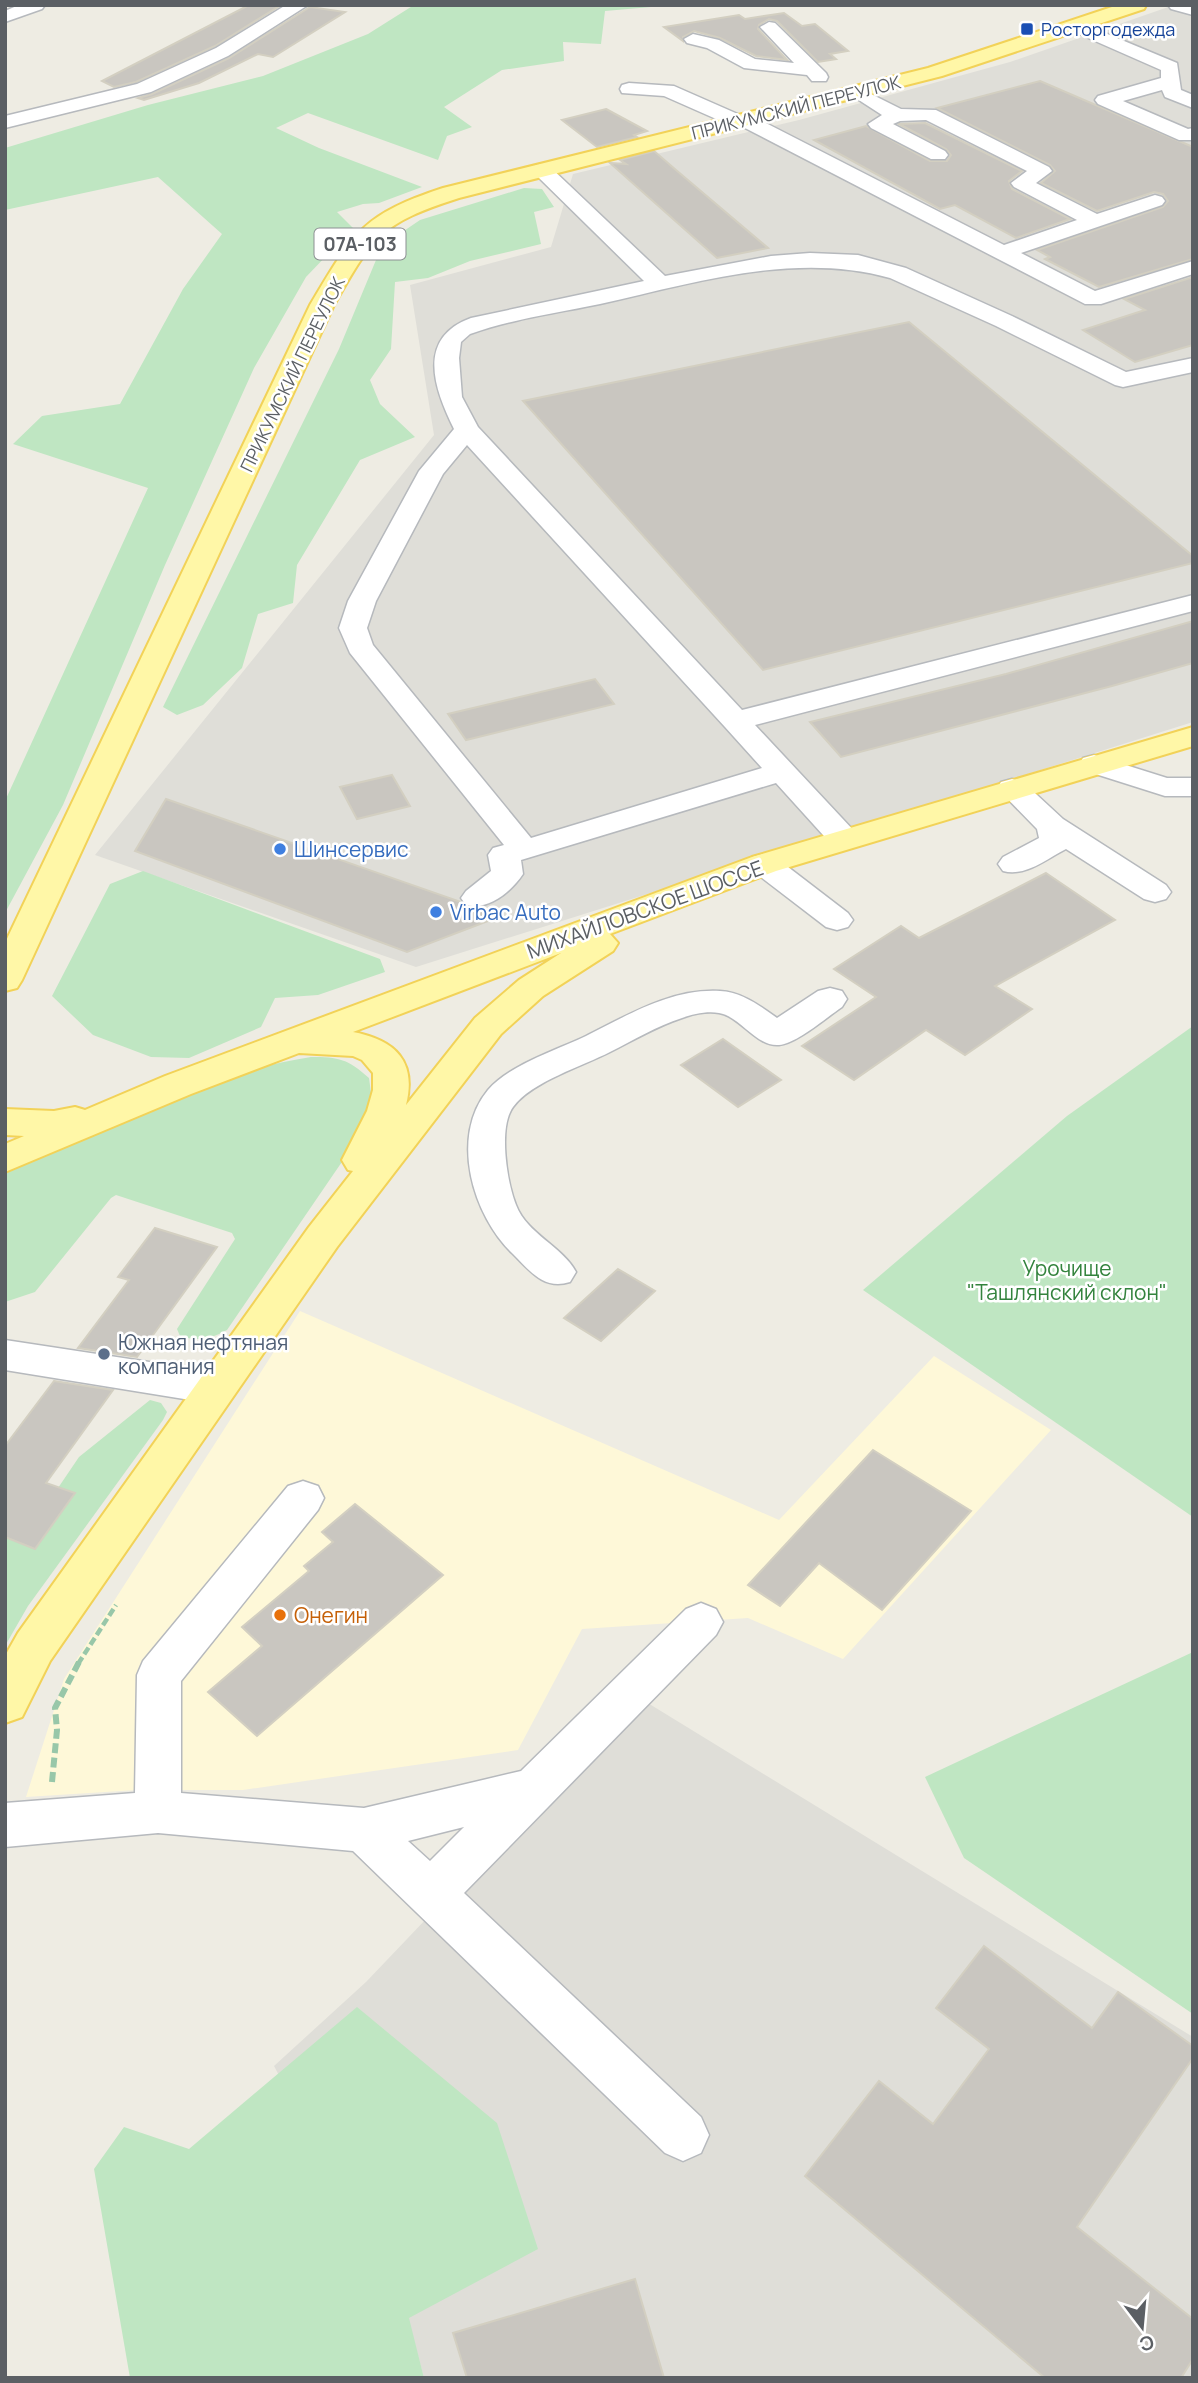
<svg xmlns="http://www.w3.org/2000/svg" width="1198" height="2383" font-family="Manrope,sans-serif">
	<style>
		.commercial { fill: #fef8d8 }
		.industrial { fill: #dfded8 }
		.green { fill: #bfe6c2 }
		.building { fill: #c9c6c0; stroke: #d3cfc1; stroke-width: 2 }
		.lines { fill: none; stroke-linecap: round; stroke-linejoin: round }
		.minor-casing { stroke: #b6b9bd; stroke-width: 3 }
		.major-casing { stroke: #f2d258; stroke-width: 4 }
		.path-far1 { stroke: #98c7a9; stroke-width: 4.5; stroke-dasharray: 8 3.5; stroke-linecap: butt }
		.path { stroke: #98c7a9; stroke-width: 6; stroke-dasharray: 10 4.5; stroke-linecap: butt }
		.minor { fill: #fff; fill-rule: evenodd }
		.major { fill: #fff7a7; fill-rule: evenodd }
		.transit-dot { fill: #1a4fb4; stroke: #fff; stroke-width: 2.5 }
		.shop-dot { fill: #3f7fe0; stroke: #fff; stroke-width: 2.5 }
		.service-dot { fill: #5c6f8a; stroke: #fff; stroke-width: 2.5 }
		.food-dot { fill: #e8710a; stroke: #fff; stroke-width: 2.5 }
		.labels { text-anchor: middle; dominant-baseline: central; stroke-width: 5; stroke-linejoin: round; paint-order: stroke }
		.far-transit-label { font-size: 18px; fill: #164399; stroke: #fff; text-anchor: start }
		.far-street-label { font-size: 18px; fill: #5b5f64; stroke: #fff }
		.shield { fill: #fff; stroke: #8c8f92; stroke-width: 2 }
		.shield-label { font-size: 19px; font-weight: bold; fill: #5b5f64 }
		.shop-label { font-size: 21px; fill: #366cbe; stroke: #fff; text-anchor: start }
		.street-label { font-size: 21px; fill: #5b5f64; stroke: #fff }
		.park-label { font-size: 21px; fill: #33833d; stroke: #fff }
		.service-label { font-size: 21px; fill: #4e5e75; stroke: #fff; text-anchor: start }
		.food-label { font-size: 21px; fill: #c56008; stroke: #fff; text-anchor: start }
	</style>
	<rect width="100%" height="100%" fill="#eeece3"/>
	<!-- commercial -->
	<path class="commercial" d="M300,1311l479,209 155,-164 117,74 -208,229 -95,-41 -166,11 -64,121 -275,40h-106l-111,7 38,-118z"/>
	<!-- industrial -->
	<g class="industrial">
		<path d="M1174,5h19v717l-777,245 -321,-112 339,-420 -24,-150 141,-38 22,-73 226,-54 211,-58z"/>
		<path d="M638,1697l555,340v341h-769l-16,-60 -134,-252 92,-84z"/>
	</g>
	<!-- green -->
	<g class="green">
		<path d="M414,5h260l-69,6 -4,33 -38,-2 1,19 -62,9 -58,37 28,20 -25,9 -9,24 -130,-47 -32,15 43,20 103,39 -43,16 -16,1 -26,8 16,16 -47,49 -52,91 -89,197 -102,240 -58,108v-112l143,-313 -135,-44 29,-28 78,-12 63,-115 39,-55 -64,-57 -153,33v-62l143,-43 115,-29 105,-42z"/>
		<path d="M524,188l18,1 12,18 -20,5 7,32 -71,17 -42,17 -33,4 -4,67 -21,31 10,24 35,33 -55,23 -63,105 -4,38 -35,11 -16,54 -39,37 -26,10 -14,-8 176,-358 37,-89 19,-23 25,-17z"/>
		<path d="M143,871l237,88 5,13 -67,23 -43,3 -14,29 -72,31 -38,-1 -58,-22 -41,-39 58,-112z"/>
		<path d="M1193,1026v491l-330,-227 204,-174z"/>
		<path d="M311,1057c28,0 37,2 58,21l5,37 -147,215c-17,9 -28,12 -47,6l-3,-7 58,-90 -3,-6 -116,-38 -5,3 -76,94 -30,10v-135c97,-40 202,-94 306,-110z"/>
		<path d="M150,1400l11,3 6,9 -4,8 -135,186 -23,40v-109l31,11 38,-54 -16,-6 21,-31z"/>
		<path d="M1193,1652v362l-229,-156 -39,-81z"/>
		<path d="M357,2007l140,116 41,126 -129,69 15,60h-294l-36,-209 30,-42 65,22z"/>
	</g>
	<!-- building -->
	<g class="building">
		<path d="M249,5h32l-66,41 -79,36 -22,5 -12,-6z"/>
		<path d="M310,7l35,5 -72,45 -15,-3 -59,29 -55,17 -6,-2 14,-4 77,-36z"/>
		<path d="M784,13l18,13 13,-2 33,27 -18,3 6,5 -18,3 -41,-41 -8,-2 -10,6 -1,4 29,31 -31,-4 -36,-18 -26,-7 -11,6v4l-19,-14 75,-12 6,4z"/>
		<path d="M1040,81l153,66v112l-94,28 -54,-28 5,-2 -13,-7 126,-43 5,-6 -5,-7 -9,-2 -57,19 -56,-28 14,-12 -5,-6 -113,-57z"/>
		<path d="M606,109l41,22 -13,4 3,2 -40,10 -35,-27z"/>
		<path d="M925,123l97,48 -13,10 3,8 58,30 -54,19 -61,-33 -15,4 -126,-69 52,-14 64,35h17l4,-6 -5,-6 -47,-25z"/>
		<path d="M654,151l22,19 92,78 -51,10 -107,-95 16,1 -6,-4z"/>
		<path d="M1193,277v68l-58,17 -52,-32 62,-20 -21,-11z"/>
		<path d="M909,322l284,234v7l-430,107 -240,-269z"/>
		<path d="M1193,621v42l-81,23 -271,71 -31,-35 196,-48z"/>
		<path d="M595,679l19,25 -148,36 -18,-26z"/>
		<path d="M392,775l18,31 -53,13 -17,-32z"/>
		<path d="M166,799l295,103 5,6h12l23,8 -94,36 -272,-101z"/>
		<path d="M1046,873l69,47 -120,66 37,23 -67,46 -39,-25 -72,50 -52,-34 74,-49 -42,-28 67,-43 18,12z"/>
		<path d="M723,1039l58,41 -43,27 -57,-42z"/>
		<path d="M155,1228l62,19 -80,110 -59,-9 51,-68 -11,-3z"/>
		<path d="M618,1269l37,22 -54,50 -37,-23z"/>
		<path d="M54,1381l59,9 -67,93 29,10 -40,56 -30,-12v-91z"/>
		<path d="M873,1450l98,61 -89,99 -63,-47 -39,43 -32,-21z"/>
		<path d="M355,1504l88,71 -186,161 -49,-44 54,-46 -20,-19 67,-56 -5,-5 29,-24 -11,-10z"/>
		<path d="M984,1946l108,82 26,-36 75,54v12l-116,169 116,92v40l-12,19h-136l-240,-202 74,-95 54,43 56,-75 -53,-41z"/>
		<path d="M635,2279l29,99h-197l-14,-45z"/>
	</g>
	<g class="lines">
		<defs>
			<g id="minor">
				<path d="M19,5h26l-3,4 -37,13v-11z"/>
				<path d="M286,5h22l-80,51 -77,36 -146,36v-12l132,-32 79,-36z"/>
				<path d="M1168,5h25v10l-22,-6z"/>
				<path d="M1076,21l101,42 4,27 12,5v13l-28,-11 -3,-7 -39,11 65,28 5,-1v12h-14l-81,-36 -3,-4 3,-4 63,-18v-8l-91,-40 -3,-4 3,-4z"/>
				<path d="M769,22l6,1 51,50 2,4 -2,4h-14l-5,-6 -63,-7 -37,-20 -20,-5 -3,-4 9,-5 26,6 36,19 39,4 -34,-36z"/>
				<path d="M629,83l45,3 66,29 12,1 252,129 73,-25 -63,-33 -3,-4 16,-12 -101,-51 -26,1 -7,3 52,27 3,4 -3,4h-14l-60,-31 -3,-4 14,-9 -34,-22 9,-6 44,22 35,1 113,57 3,4 -16,12 61,31 58,-19 7,2 3,4 -3,4 -141,48 74,38 98,-30v13l-92,30h-16l-342,-177 -11,-1 -68,-30 -42,-3 -2,-4 2,-4z"/>
				<path d="M542,164l7,2 116,110 106,-20 39,-3 48,2 48,13 106,48 114,56 67,-14v14l-70,15 -8,-2 -119,-59 -106,-48c-95,-27 -196,5 -290,26 -43,9 -88,15 -130,30l-9,8 -2,16 3,39 16,30 264,283 451,-115v16l-438,114 100,107 5,7 -5,7 -11,2 -11,-2 -57,-63 -255,77 2,14c-12,18 -35,37 -57,31l-5,-7 5,-7 25,-20 -3,-16 5,-7 11,-3 -154,-192 -11,-25 9,-27 71,-130 35,-42c-20,-40 -38,-91 17,-111l173,-37 -109,-107 -3,-4 3,-4zM467,445l258,282 37,41 -231,70 -158,-193 -6,-17 9,-27 67,-127z"/>
				<path d="M1094,755l73,23h26v18h-28l-82,-26 -4,-6 4,-6z"/>
				<path d="M1012,779l11,3 40,37 103,66 5,7 -5,7 -11,3 -11,-3 -78,-50c-20,10 -40,28 -63,22l-5,-7 5,-7 36,-19 -2,-9 -40,-41 4,-6z"/>
				<path d="M764,854l11,3 73,56 5,7 -5,7 -11,3 -11,-3 -73,-56 -5,-7 5,-7z"/>
				<path d="M830,988l12,3 5,8 -5,8c-15,10 -46,37 -63,38 -23,2 -39,-29 -60,-32 -12,-2 -26,1 -37,5 -25,8 -48,22 -72,34 -27,14 -79,30 -97,55 -15,21 -6,75 3,98 11,29 46,41 60,67l-6,10c-26,8 -39,-10 -57,-28 -40,-38 -64,-117 -25,-164 21,-25 69,-40 98,-54 42,-21 86,-48 134,-45 22,1 40,15 57,27l41,-27z"/>
				<path d="M5,1340l210,32 14,5 6,11 -6,11 -14,5 -210,-34z"/>
				<path d="M303,1481l15,5 6,12 -6,12 -137,171v112l183,15 157,-37 165,-162 15,-6 15,6 7,13 -7,13 -252,258 237,224 8,18 -8,18 -18,8 -18,-8 -312,-302 -195,-18 -153,14v-44l130,-10 2,-118 6,-14 145,-175zM464,1827l-34,34 -22,-20z"/>
			</g>
			<g id="major">
				<path d="M1118,5h28l-2,4 -202,67 -483,122c-78,25 -86,38 -125,107l-312,675 -5,8 -12,3v-48l305,-638c43,-72 51,-90 133,-117l485,-120z"/>
				<path d="M1193,727v19l-417,125 -166,63 8,9 -5,8 -70,45 -42,38 -164,213 -287,414 -28,56 -17,6v-67l13,-23 291,-406 44,-56 -5,-1 -6,-10 25,-49 6,-21v-17l-11,-13 -9,-4 -54,-3 -108,41 -186,78v-28l19,-8 -19,-1v-26l49,2 21,-4 10,3 80,-34 587,-219zM561,953l-42,27 -44,38 -69,87c11,-44 -11,-65 -53,-73z"/>
			</g>
		</defs>
		<!-- minor casing -->
		<use href="#minor" class="minor-casing"/>
		<!-- major casing -->
		<use href="#major" class="major-casing"/>
		<!-- path-far1 -->
		<path class="path-far1" d="M78,1664l38,-59"/>
		<!-- path -->
		<path class="path" d="M52,1782l5,-52 -2,-22 24,-46"/>
		<!-- minor -->
		<use href="#minor" class="minor"/>
		<!-- major -->
		<use href="#major" class="major"/>
	</g>
	<!-- markers -->
	<rect class="transit-dot" x="1020" y="22" width="14" height="14" rx="3.5"/>
	<g class="shop-dot">
		<circle cx="280" cy="849" r="7"/>
		<circle cx="436" cy="912" r="7"/>
	</g>
	<circle class="service-dot" cx="104" cy="1354" r="7"/>
	<circle class="food-dot" cx="280" cy="1615" r="7"/>
	<g class="labels">
		<!-- far-transit labels -->
		<g class="far-transit-label">
			<text x="1041" y="29">Росторгодежда</text>
		</g>
		<!-- far-street labels -->
		<g class="far-street-label">
			<text transform="translate(796 107) rotate(-14)">ПРИКУМСКИЙ ПЕРЕУЛОК</text>
			<text transform="translate(292 374) rotate(-64)">ПРИКУМСКИЙ ПЕРЕУЛОК</text>
		</g>
		<!-- shield labels -->
		<rect class="shield" x="314.5" y="228.5" width="91" height="31" rx="5"/>
		<g class="shield-label">
			<text x="360" y="244">07А-103</text>
		</g>
		<!-- shop labels -->
		<g class="shop-label">
			<text x="294" y="849">Шинсервис</text>
			<text x="450" y="912">Virbac Auto</text>
		</g>
		<!-- street labels -->
		<g class="street-label">
			<text transform="translate(645 909) rotate(-20)">МИХАЙЛОВСКОЕ ШОССЕ</text>
		</g>
		<!-- park labels -->
		<g class="park-label">
			<text x="1067" y="1268">Урочище<tspan x="1067" dy="24">"Ташлянский склон"</tspan></text>
		</g>
		<!-- service labels -->
		<g class="service-label">
			<text x="118" y="1342">Южная нефтяная<tspan x="118" dy="24">компания</tspan></text>
		</g>
		<!-- food labels -->
		<g class="food-label">
			<text x="294" y="1615">Онегин</text>
		</g>
	</g>
	<!-- border -->
	<rect width="1198" height="2383" fill="none" stroke="#5b5f64" stroke-width="14"/>
	<!-- north arrow -->
	<g transform="translate(1142 2327) rotate(164)" stroke="#ffffff" stroke-width="5" paint-order="stroke">
	<path d="M0-5L12 26L0 18L-12 26Z" fill="#5b5f64"/>
	<text y="-10" font-size="19" font-weight="bold" text-anchor="middle" fill="#5b5f64">С</text>
	</g>
</svg>
